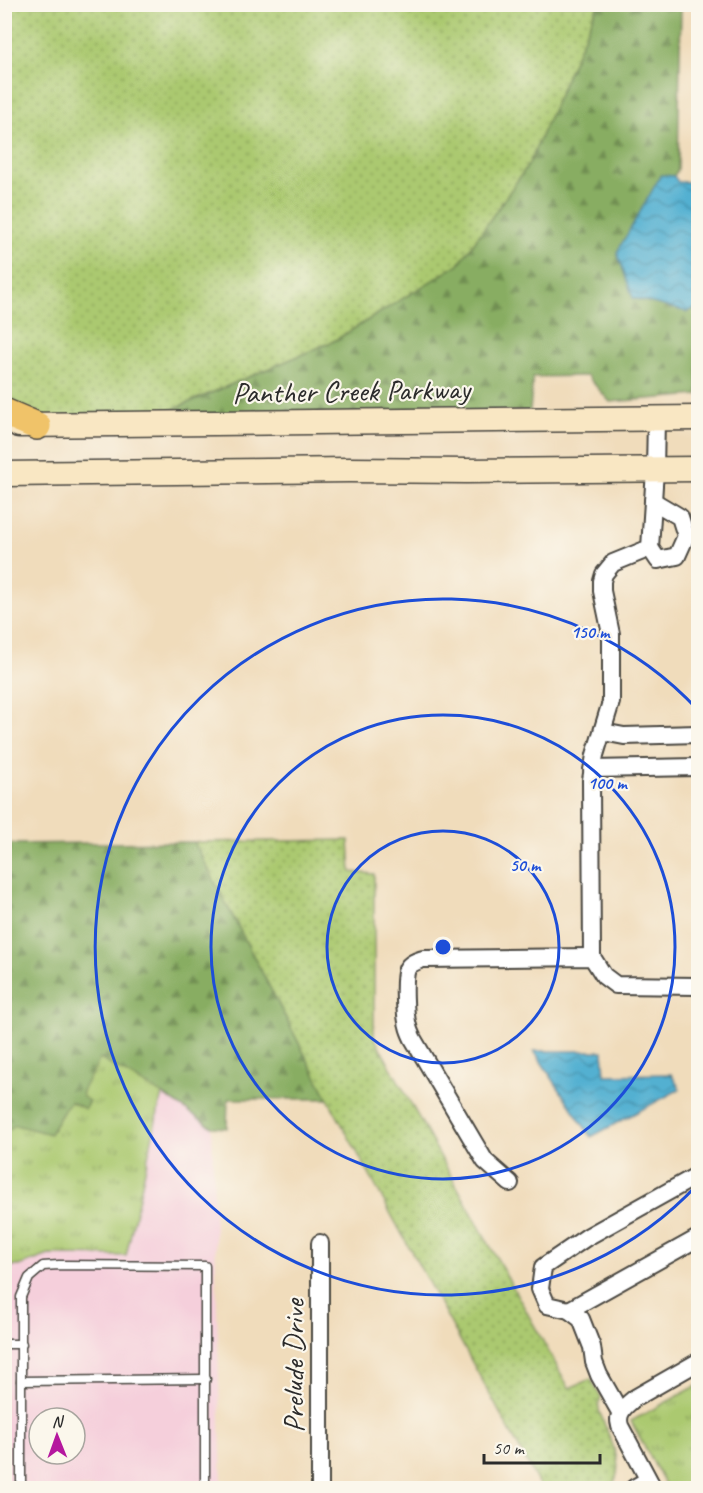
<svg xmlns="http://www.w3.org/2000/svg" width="703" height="1493" font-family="Caveat,sans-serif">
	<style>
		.built { fill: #f5cfdb; fill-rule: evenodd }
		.grass { fill: url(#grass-dots); stroke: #6b7a4e; stroke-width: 1.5 }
		.forest { fill: url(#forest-firs); stroke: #5a6c46; stroke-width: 1.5 }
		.park { fill: url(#park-tufts); stroke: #6b7a4e; stroke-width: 1.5 }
		.water { fill: url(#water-waves); stroke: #3e6e7e; stroke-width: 1.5 }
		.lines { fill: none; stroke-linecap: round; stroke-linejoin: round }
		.lane-casing { stroke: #494641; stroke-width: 11 }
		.street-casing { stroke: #494641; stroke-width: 20 }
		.secondary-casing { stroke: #494641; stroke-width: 27 }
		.primary-casing { stroke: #494641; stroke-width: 30 }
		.lane { stroke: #fff; stroke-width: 8 }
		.street { stroke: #fff; stroke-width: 16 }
		.secondary { stroke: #f9e7c3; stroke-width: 24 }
		.primary { stroke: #f0c369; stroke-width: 27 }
		.ring { fill: none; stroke: #1d4ed8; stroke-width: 3 }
		.labels { text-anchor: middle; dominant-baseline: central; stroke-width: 4.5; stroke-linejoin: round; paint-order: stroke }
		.street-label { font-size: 30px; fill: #2b2b2b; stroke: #fbf7ec }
		.centre { fill: #1d4ed8; stroke: #fbf7ec; stroke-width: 3 }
		.ring-label { font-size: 18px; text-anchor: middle; font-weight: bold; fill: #1d4ed8; stroke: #fbf7ec; stroke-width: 4.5; stroke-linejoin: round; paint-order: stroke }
	</style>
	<defs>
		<pattern id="grass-dots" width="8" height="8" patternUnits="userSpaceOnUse" patternTransform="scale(1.5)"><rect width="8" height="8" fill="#abc970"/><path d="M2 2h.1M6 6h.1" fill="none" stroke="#8ba35c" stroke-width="1.8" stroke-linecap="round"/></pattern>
		<pattern id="forest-firs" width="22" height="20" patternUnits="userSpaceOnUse" patternTransform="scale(1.5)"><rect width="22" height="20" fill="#88ad62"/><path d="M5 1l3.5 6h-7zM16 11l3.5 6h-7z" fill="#6f8d51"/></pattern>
		<pattern id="park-tufts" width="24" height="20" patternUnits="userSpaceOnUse" patternTransform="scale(1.5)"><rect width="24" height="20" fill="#abc970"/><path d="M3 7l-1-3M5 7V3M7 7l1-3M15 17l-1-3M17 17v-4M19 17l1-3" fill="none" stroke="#8ba35c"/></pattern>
		<pattern id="water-waves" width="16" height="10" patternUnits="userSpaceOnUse" patternTransform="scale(1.5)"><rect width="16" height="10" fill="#52b0d1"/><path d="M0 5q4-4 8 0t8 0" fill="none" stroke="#448faa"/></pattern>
	</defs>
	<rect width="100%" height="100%" fill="#fbf7ec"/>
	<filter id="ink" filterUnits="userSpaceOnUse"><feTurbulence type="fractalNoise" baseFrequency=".0167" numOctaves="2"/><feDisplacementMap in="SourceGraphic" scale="12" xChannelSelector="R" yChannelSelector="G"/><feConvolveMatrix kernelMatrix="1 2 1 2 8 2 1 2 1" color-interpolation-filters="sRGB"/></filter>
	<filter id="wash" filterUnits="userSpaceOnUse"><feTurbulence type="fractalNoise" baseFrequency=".008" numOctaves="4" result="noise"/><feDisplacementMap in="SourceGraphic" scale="24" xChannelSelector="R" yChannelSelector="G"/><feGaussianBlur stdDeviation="1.35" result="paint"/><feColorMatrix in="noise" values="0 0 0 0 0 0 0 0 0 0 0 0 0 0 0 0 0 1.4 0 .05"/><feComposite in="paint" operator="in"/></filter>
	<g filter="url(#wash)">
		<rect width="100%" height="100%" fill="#f0dcbb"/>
		<!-- built -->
		<path class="built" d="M162,1094l50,33 10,361h-217v-222h14l30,-11zM39,1418h36v36h-36z"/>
		<!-- grass -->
		<g class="grass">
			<path d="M5,5h593l-69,159 -69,100 -126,77 -189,80 -140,-1z"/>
			<path d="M349,840l2,32 23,2v163l195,351 22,-9 10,18c-1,3 -2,6 -2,9 -1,4 2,10 4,14 7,22 25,47 7,68h-69l-223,-407 -124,-239z"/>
		</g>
		<!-- forest -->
		<g class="forest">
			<path d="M598,5h83l-3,164 -4,7h-14l27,136 11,-5v88l-88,7 -23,-26 -54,1 -3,34 -385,10 189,-80 125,-77 70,-100z"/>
			<path d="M194,842l134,257h-100l-1,29 -15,-1 -50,-33 -72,7 -5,8 -14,-7 -5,5 -16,27 -35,-9 -10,8v-289z"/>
		</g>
		<!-- park -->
		<g class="park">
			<path d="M100,1059l62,35 -36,162 -77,-1 -30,11h-14v-133l10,-8 35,9 16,-27 5,-5 14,7 4,-8 -6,-4 -1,-6z"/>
			<path d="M698,1385v103h-31l-36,-67z"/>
		</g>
		<!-- water -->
		<g class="water">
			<path d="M661,175l13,1 4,6h11l9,1v124l-11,5 -54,-14 -16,-46z"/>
			<path d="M534,1051h69l2,24 66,-1 9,15 -89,48z"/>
		</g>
	</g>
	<g filter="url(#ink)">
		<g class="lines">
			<defs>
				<g id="lane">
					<path d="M4,1344h18"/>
					<path d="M21,1381l185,-2"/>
					<path d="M21,1488v-191l8,-19 14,-12 16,-1 146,1v222"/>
				</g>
				<g id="street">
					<path d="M650,548l8,12 19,-4 9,-20 -6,-19 -27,-16"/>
					<path d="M603,732l21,4 74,-2"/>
					<path d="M592,769l106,-2"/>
					<path d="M592,957l-1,-177 4,-25 16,-53v-68l-9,-43v-10l2,-7 9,-11 37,-15 5,-78 1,-51"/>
					<path d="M510,1183l-25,-22 -72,-122c-2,-4 -4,-8 -5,-13 -3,-10 -5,-47 -1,-57 3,-6 10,-8 16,-10l169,-2 12,19 12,9 82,1"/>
					<path d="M320,1243v245"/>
					<path d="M569,1310l-22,-5 -7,-16 3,-22 44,-30 111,-62"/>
					<path d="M620,1412l-21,-37 -5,-13 -2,-15 -11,-28 -12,-9 129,-72"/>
					<path d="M634,1488l14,-8"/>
					<path d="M653,1488l-33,-62c-4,-13 5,-20 15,-28l63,-36"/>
				</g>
				<g id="secondary">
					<path d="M19,425l679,-7"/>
					<path d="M4,474l345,-4 118,1 231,-2"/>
				</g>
				<path id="primary" d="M4,412l33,14"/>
			</defs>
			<!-- lane casing -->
			<use href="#lane" class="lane-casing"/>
			<!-- street casing -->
			<use href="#street" class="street-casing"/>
			<!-- secondary casing -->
			<use href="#secondary" class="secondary-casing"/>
			<!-- primary casing -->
			<use href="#primary" class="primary-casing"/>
			<!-- lane -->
			<use href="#lane" class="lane"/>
			<!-- street -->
			<use href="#street" class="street"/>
			<!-- secondary -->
			<use href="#secondary" class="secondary"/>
			<!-- primary -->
			<use href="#primary" class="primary"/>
		</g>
	</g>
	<!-- distance rings -->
	<g class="ring">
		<circle cx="443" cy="947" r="116"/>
		<circle cx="443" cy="947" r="232"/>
		<path d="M698 1184A348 348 0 1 1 698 710"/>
	</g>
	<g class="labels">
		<!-- street labels -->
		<g class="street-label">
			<text transform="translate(351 391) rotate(-1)">Panther Creek Parkway</text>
			<text transform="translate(293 1366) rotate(-90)">Prelude Drive</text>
		</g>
	</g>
	<circle cx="443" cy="947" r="9" class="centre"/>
	<g class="ring-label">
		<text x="590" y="638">150 m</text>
		<text x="607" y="789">100 m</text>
		<text x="525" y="871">50 m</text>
	</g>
	<!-- margin -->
	<rect width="703" height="1493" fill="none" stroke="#fbf7ec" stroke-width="24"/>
	<!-- north arrow -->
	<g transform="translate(57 1436) rotate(359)"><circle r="28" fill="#fbf7ec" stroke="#a8a59f" stroke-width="1.5"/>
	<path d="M0-4.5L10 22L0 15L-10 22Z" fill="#b5179e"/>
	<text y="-9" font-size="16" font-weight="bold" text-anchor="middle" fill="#2b2b2b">N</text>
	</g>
	<!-- scale -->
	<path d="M484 1454v9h116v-9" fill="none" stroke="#2b2b2b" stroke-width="3"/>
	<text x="493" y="1454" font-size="18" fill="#2b2b2b" stroke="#fbf7ec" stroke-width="4.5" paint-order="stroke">50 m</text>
</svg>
